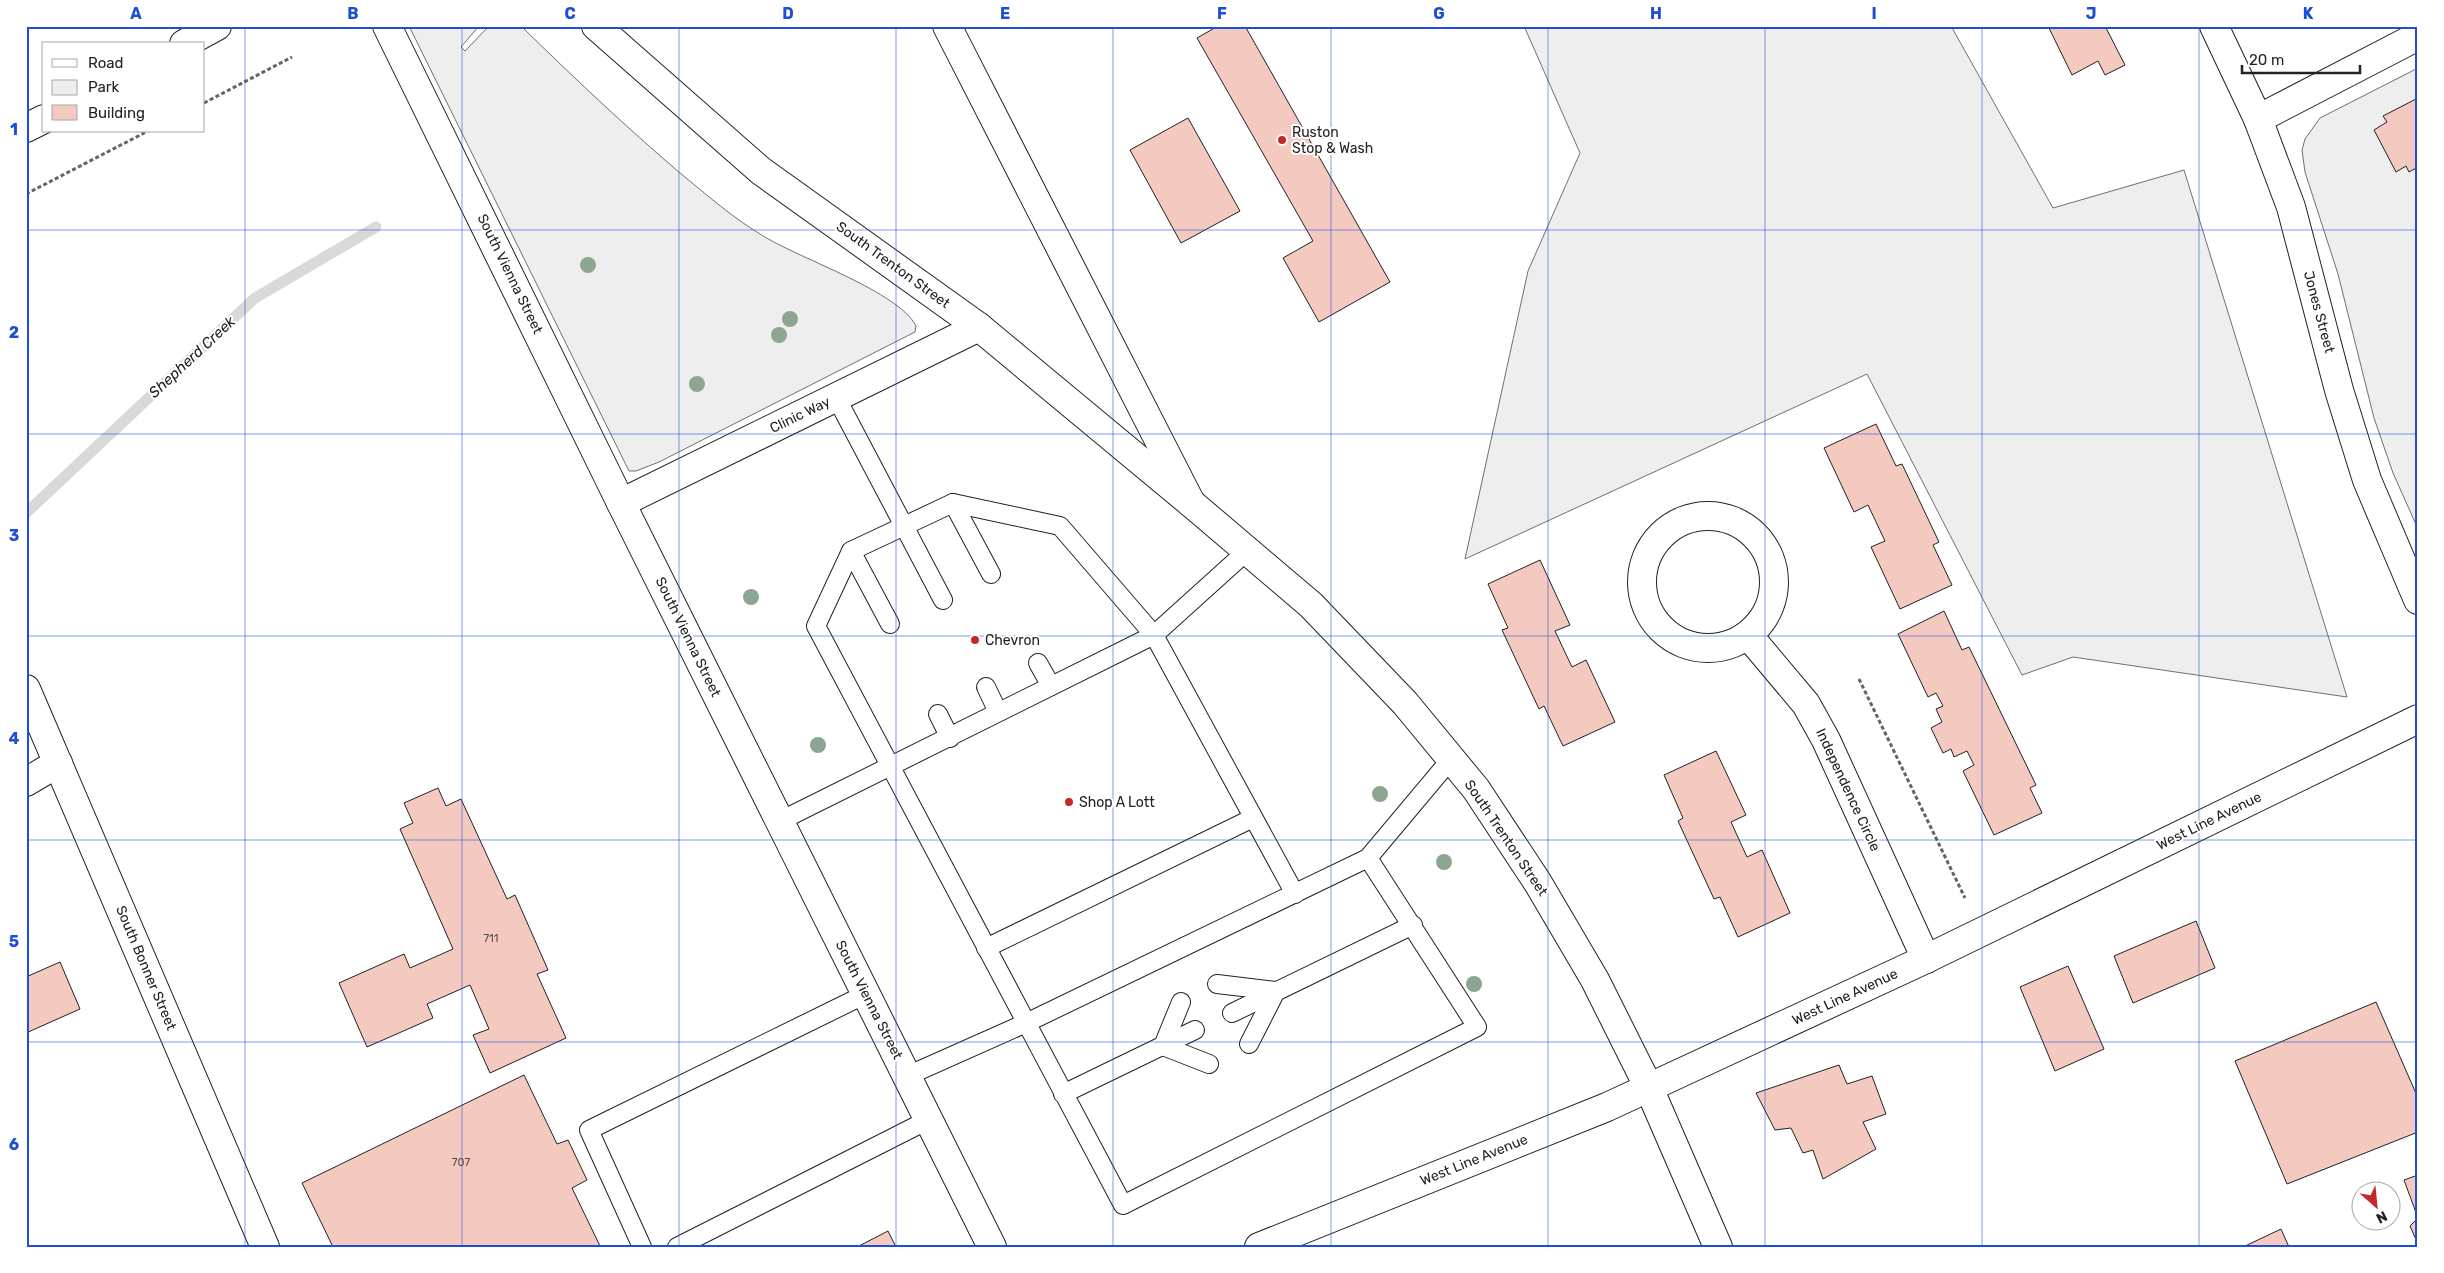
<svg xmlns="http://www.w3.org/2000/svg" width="2444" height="1273" font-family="Rubik,sans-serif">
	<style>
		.green { fill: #eee; stroke: #6f6f6f }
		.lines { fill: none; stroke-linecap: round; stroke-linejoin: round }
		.stream { stroke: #d9d9d9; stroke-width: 11 }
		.building { fill: #f3c9c0; stroke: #222 }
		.service-casing { stroke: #222; stroke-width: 20 }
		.minor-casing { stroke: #222; stroke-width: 30 }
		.tertiary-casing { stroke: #222; stroke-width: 30 }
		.trunk-casing { stroke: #222; stroke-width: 30 }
		.path { stroke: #646464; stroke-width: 3; stroke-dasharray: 4 2.5; stroke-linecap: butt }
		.service { stroke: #fff; stroke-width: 18 }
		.minor { stroke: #fff; stroke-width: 28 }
		.tertiary { stroke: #fff; stroke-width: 28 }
		.trunk { stroke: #fff; stroke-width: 28 }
		.tree { fill: #8da692 }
		.grid { fill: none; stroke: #1d4ed8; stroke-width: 1; stroke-opacity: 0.55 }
		.poi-dot { fill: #c62828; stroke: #fff; stroke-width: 2 }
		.labels { text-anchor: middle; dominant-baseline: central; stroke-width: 4; stroke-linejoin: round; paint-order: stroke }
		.number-label { font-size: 11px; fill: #564c4a }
		.poi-label { font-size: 14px; fill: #222; stroke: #fff; text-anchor: start }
		.street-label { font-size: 14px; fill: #222; stroke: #fff }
		.water-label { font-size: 15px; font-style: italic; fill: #222; stroke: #fff }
		.neatline { fill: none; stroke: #1d4ed8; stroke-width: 2 }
		.grid-label { font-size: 16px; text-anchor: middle; font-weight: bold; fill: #1d4ed8 }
	</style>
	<rect width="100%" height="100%" fill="#fff"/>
	<!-- green -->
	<g class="green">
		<path d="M409,26h70l-18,21 4,4 24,-25h32c52,51 104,100 159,147 27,22 54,46 85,64 36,22 134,55 151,89l-1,6 -256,130 -23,9h-7z"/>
		<path d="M1524,26h427l102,182 131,-38 163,527 -274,-40 -51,18 -155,-301 -402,185 63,-288 52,-118z"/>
		<path d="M2418,68v461l-25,-56 -19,-55 -36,-144 -33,-102 -3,-22 3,-11 15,-21z"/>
	</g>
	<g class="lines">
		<!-- stream -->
		<path class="stream" d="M26,513l229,-215 121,-71"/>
	</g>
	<!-- building -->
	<g class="building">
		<path d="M1218,26h27l145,256 -71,40 -36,-64 30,-17 -116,-203z"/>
		<path d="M2048,26h57l20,39 -20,10 -7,-14 -26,14z"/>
		<path d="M2418,98v69l-9,5 -3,-6 -10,6 -22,-42 13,-8 -4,-6z"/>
		<path d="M1188,118l52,93 -59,32 -51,-93z"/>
		<path d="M1876,424l20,42 6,-2 37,78 -6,3 19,40 -52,24 -29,-62 14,-6 -17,-36 -14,7 -30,-64z"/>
		<path d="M1540,560l30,65 -15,6 17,36 14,-7 29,62 -52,24 -19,-40 -5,3 -37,-79 6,-2 -20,-44z"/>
		<path d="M1944,611l18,39 7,-3 67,138 -6,3 12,25 -48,22 -31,-64 11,-6 -7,-14 -13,6 -3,-8 -8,4 -12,-25 11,-6 -6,-13 7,-3 -7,-13 -8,4 -30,-63z"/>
		<path d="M1716,751l30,64 -15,7 16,35 15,-7 28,63 -52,24 -18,-40 -6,2 -36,-78 5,-3 -19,-43z"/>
		<path d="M438,788l8,18 15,-7 46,100 8,-4 33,75 -11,4 29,64 -76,35 -17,-38 16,-6 -19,-44 -43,19 6,14 -66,29 -28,-64 65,-29 6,14 43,-19 -53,-120 13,-6 -9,-20z"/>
		<path d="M2196,921l19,47 -82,35 -19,-47z"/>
		<path d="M60,962l20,47 -54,24v-56z"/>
		<path d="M2068,966l36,83 -49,22 -35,-84z"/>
		<path d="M2376,1002l42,96v34l-131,52 -52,-123z"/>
		<path d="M1839,1065l8,19 25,-8 14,38 -23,8 13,27 -53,30 -10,-29 -10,3 -12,-25 -16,2 -19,-37z"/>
		<path d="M524,1075l33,69 11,-4 19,40 -15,8 28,58 -267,1 -31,-64z"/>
		<path d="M2418,1175v69l-8,-18 8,-8 -14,-38z"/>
		<path d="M2281,1229l8,18h-46z"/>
		<path d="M888,1231l8,16h-39z"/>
	</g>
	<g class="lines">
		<defs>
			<g id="service">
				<path d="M836,397l107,203"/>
				<path d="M953,503l38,71"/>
				<path d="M851,551l39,73"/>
				<path d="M1247,551l-93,84 -94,-109 -107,-23 -102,48 -35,75 307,579 354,-178 -109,-169 83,-99"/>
				<path d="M1038,663l13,23"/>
				<path d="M986,687l12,25"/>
				<path d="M938,714l12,24"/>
				<path d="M780,821l374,-186 141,259"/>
				<path d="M986,948l267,-130"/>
				<path d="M1217,984l59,7 -27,53"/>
				<path d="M1181,1002l-18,44 46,18"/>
				<path d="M1232,1013l181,-88"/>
				<path d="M907,1076l119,-53 342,-165"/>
				<path d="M1063,1094l132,-64"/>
				<path d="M642,1247l-53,-117 277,-136"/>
				<path d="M677,1247l251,-127"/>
			</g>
			<g id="minor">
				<path d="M947,26l244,477"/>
				<path d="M2214,26l44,93 33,88 48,183 28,90 51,120"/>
				<path d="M2258,119l160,-83"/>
				<path d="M621,503l358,-176"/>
				<circle cx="1708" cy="582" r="66"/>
				<path d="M1748,635l58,69 20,36 100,219"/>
				<path d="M26,689l239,558"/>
				<path d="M26,782l32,-19"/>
				<path d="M1259,1247l348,-140 319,-148 492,-240"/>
			</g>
			<g id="tertiary">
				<path d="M184,44l33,-18"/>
				<path d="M26,128l18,-9"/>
			</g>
			<g id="trunk">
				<path d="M387,26l234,477 371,744"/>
				<path d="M596,26l165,145 218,156 212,176 120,102 94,98 71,86 62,94 57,97 54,108 69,159"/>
			</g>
		</defs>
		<!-- service casing -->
		<use href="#service" class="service-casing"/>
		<!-- minor casing -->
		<use href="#minor" class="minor-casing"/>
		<!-- tertiary casing -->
		<use href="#tertiary" class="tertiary-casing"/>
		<!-- trunk casing -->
		<use href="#trunk" class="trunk-casing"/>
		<!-- path -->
		<g class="path">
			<path d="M204,103l88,-46"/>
			<path d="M26,194l122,-63"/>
			<path d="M1859,679l106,219"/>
		</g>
		<!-- service -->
		<use href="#service" class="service"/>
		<!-- minor -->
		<use href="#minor" class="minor"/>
		<!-- tertiary -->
		<use href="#tertiary" class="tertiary"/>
		<!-- trunk -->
		<use href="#trunk" class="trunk"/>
	</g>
	<!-- trees -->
	<g class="tree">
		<circle cx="588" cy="265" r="8"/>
		<circle cx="790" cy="319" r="8"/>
		<circle cx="779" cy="335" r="8"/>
		<circle cx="697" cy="384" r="8"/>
		<circle cx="751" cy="597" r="8"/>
		<circle cx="818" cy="745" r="8"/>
		<circle cx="1380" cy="794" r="8"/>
		<circle cx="1444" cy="862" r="8"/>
		<circle cx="1474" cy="984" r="8"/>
	</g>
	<!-- grid -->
	<path class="grid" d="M245,26v1221M462,26v1221M679,26v1221M896,26v1221M1113,26v1221M1331,26v1221M1548,26v1221M1765,26v1221M1982,26v1221M2199,26v1221M26,230h2392M26,434h2392M26,636h2392M26,840h2392M26,1042h2392"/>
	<!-- markers -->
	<g class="poi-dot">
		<circle cx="1282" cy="140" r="5"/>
		<circle cx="975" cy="640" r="5"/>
		<circle cx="1069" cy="802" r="5"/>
	</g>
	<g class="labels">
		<!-- number labels -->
		<g class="number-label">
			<text x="491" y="938">711</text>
			<text x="461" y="1162">707</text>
		</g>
		<!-- poi labels -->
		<g class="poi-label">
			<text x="1292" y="132">Ruston<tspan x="1292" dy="16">Stop &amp; Wash</tspan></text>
			<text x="985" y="640">Chevron</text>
			<text x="1079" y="802">Shop A Lott</text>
		</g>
		<!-- street labels -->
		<g class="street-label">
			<text transform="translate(893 265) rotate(36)">South Trenton Street</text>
			<text transform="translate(510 274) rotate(64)">South Vienna Street</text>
			<text transform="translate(2319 312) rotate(75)">Jones Street</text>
			<text transform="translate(800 415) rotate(-26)">Clinic Way</text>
			<text transform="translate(688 637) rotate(64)">South Vienna Street</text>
			<text transform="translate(1848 790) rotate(65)">Independence Circle</text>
			<text transform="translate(2209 821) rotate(-26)">West Line Avenue</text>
			<text transform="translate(1506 838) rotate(56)">South Trenton Street</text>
			<text transform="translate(146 968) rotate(67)">South Bonner Street</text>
			<text transform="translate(1845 997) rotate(-25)">West Line Avenue</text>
			<text transform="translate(869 1000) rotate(63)">South Vienna Street</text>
			<text transform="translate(1474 1160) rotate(-22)">West Line Avenue</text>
		</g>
		<!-- water labels -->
		<g class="water-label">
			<text transform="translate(192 357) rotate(-43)">Shepherd Creek</text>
		</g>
	</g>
	<!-- border -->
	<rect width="2444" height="1273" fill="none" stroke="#ffffff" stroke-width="55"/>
	<!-- legend -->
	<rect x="42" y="42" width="162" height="90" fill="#ffffff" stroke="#a7a7a7"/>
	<rect x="52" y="59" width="25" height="8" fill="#ffffff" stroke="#a7a7a7"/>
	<text x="88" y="68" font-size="15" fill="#222222">Road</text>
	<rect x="52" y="80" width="25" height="15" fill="#eeeeee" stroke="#a7a7a7"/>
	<text x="88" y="92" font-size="15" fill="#222222">Park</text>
	<rect x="52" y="105" width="25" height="15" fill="#f3c9c0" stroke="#a7a7a7"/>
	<text x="88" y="118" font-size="15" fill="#222222">Building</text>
	<!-- north arrow -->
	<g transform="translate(2376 1206) rotate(153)"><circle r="24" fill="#ffffff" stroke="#a7a7a7"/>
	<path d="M0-4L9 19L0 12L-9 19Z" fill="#c62828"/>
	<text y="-8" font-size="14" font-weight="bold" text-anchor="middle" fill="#222222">N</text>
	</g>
	<!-- scale -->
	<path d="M2242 65v8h118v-8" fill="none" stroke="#222222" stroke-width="2.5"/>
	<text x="2249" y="65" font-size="15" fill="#222222" stroke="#ffffff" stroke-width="4" paint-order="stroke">20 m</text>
	<rect x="28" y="28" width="2388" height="1218" class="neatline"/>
	<g class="grid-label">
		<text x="136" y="19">A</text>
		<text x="353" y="19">B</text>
		<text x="570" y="19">C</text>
		<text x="788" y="19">D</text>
		<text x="1005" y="19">E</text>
		<text x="1222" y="19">F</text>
		<text x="1439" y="19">G</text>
		<text x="1656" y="19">H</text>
		<text x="1874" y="19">I</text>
		<text x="2091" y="19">J</text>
		<text x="2308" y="19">K</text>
		<text x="14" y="135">1</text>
		<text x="14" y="338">2</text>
		<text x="14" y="541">3</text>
		<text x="14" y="744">4</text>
		<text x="14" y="947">5</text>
		<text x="14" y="1150">6</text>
	</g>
</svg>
